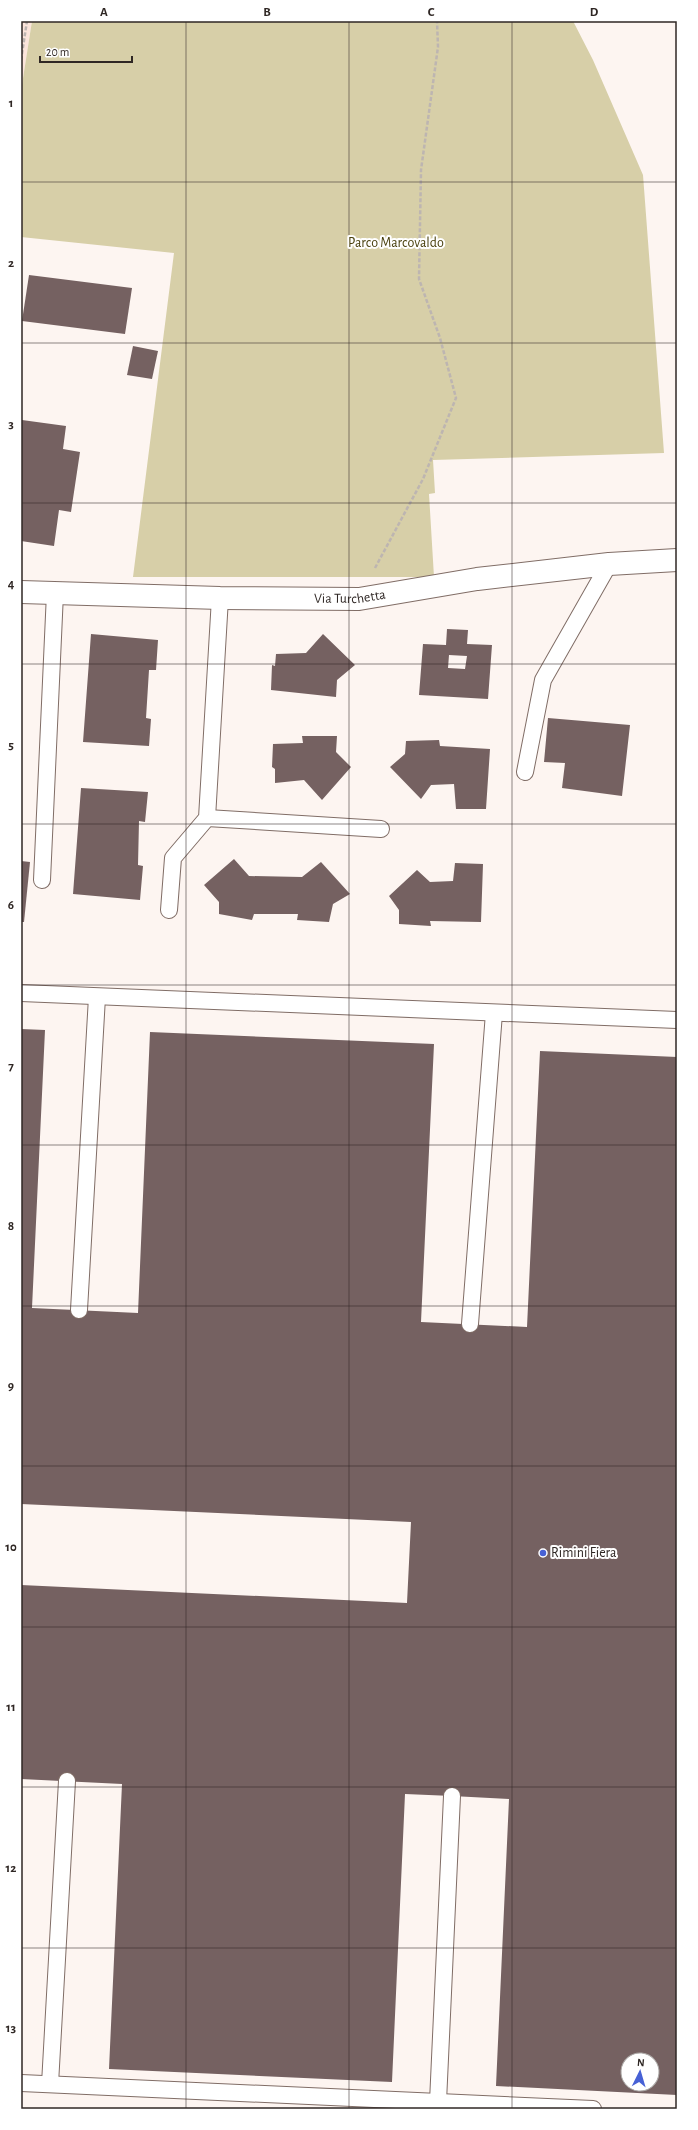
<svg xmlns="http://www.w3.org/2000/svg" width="698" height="2130" font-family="'Alegreya Sans',sans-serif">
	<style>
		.built { fill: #fce5db }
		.green { fill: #d7cfa8 }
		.building { fill: #756161; fill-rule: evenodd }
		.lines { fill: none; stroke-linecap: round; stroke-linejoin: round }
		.lane-casing { stroke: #806d66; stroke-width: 18 }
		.street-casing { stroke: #806d66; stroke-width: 24 }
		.path { stroke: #bdb5b1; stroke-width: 2.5; stroke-dasharray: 4 2; stroke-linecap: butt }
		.lane { stroke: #fff; stroke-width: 16 }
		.street { stroke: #fff; stroke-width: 22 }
		.grid { fill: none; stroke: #2f2724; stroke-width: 1; stroke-opacity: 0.55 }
		.poi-dot { fill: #4761d5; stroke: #fff; stroke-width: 1.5 }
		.labels { text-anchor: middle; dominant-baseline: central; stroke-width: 4; stroke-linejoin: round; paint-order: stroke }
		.park-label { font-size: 14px; fill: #483f0c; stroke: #fff }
		.street-label { font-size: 14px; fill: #2f2724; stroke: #fff }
		.poi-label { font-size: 14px; fill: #2f2724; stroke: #fff; text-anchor: start }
		.neatline { fill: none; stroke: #2f2724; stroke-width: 1.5 }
		.grid-label { font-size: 13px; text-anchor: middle; font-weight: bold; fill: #2f2724 }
	</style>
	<rect width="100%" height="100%" fill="#fdf5f1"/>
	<!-- built -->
	<path class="built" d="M21,21h11l-11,70z"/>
	<!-- green -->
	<path class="green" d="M32,21h541l20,39 50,115 21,278 -231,7 2,33 -6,1 5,83h-301l41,-324 -153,-16v-146z"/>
	<!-- building -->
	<g class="building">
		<path d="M29,275l103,13 -7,46 -103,-13z"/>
		<path d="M133,346l25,5 -6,28 -25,-4z"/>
		<path d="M22,420l44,6 -3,23 17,3 -9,60 -12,-2 -5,36 -33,-5z"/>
		<path d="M447,629l21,1 -1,14 25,1 -4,54 -69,-4 4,-51 23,1zM449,655l18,1 -2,13 -17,-1z"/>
		<path d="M91,634l67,6 -2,30h-7l-3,48 5,1 -2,27 -66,-4z"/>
		<path d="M323,634l32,31 -18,15 -1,17 -65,-7 1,-25 3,1 1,-12 30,-1z"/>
		<path d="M548,718l82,7 -8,71 -60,-8 3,-25 -21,-1z"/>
		<path d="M302,736h35l-1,16 15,15 -29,33 -18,-20 -29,3v-14l-3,-2 1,-23 30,-1z"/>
		<path d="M439,740l1,6 50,3 -4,60h-30l-2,-25 -23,1 -10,14 -31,-32 15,-13 1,-13z"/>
		<path d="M81,788l67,4 -3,30 -6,-1 -1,44 5,1 -3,34 -67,-6z"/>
		<path d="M234,859l15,17 53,1 19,-15 29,32 -17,10 -4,18 -32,-2 1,-6h-44l-2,6 -33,-6v-12l-15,-17z"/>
		<path d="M21,861l9,1 -6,60h-3z"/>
		<path d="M455,863l28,1 -2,58 -51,-1 1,5 -32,-2v-14l-10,-14 28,-26 13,12 23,-1z"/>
		<path d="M21,1029l24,1 -13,278 106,5 12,-281 284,12 -13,278 106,5 13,-276 137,6v1038l-181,-9 13,-287 -57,-3 -47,-2 -13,288 -283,-13 13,-285 -101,-5v-194l386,18 4,-81 -390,-18zM628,2060h24v24h-24z"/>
	</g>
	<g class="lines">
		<defs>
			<g id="lane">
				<path d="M525,772l18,-92 66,-116"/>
				<path d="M207,818l174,11"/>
				<path d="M42,880l13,-287"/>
				<path d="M169,910l4,-52 34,-40 13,-220"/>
				<path d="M21,993l656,27"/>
				<path d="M79,1310l18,-313"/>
				<path d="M470,1324l24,-311"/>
				<path d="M21,2083l572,26"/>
				<path d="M50,2084l17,-303"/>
				<path d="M438,2102l14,-306"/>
			</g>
			<g id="street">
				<path id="s1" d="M21,592l199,6 139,1 118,-20 132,-15 68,-4"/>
			</g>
		</defs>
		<!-- lane casing -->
		<use href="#lane" class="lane-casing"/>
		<!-- street casing -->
		<use href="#street" class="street-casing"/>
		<!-- path -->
		<g class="path">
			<path d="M21,60l6,-39"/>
			<path d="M375,568l48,-89 33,-81 -16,-60 -21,-59 2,-109 17,-123 -1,-26"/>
		</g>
		<!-- lane -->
		<use href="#lane" class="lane"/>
		<!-- street -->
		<use href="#street" class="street"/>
	</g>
	<!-- grid -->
	<path class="grid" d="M186,21v2088M349,21v2088M512,21v2088M21,182h656M21,343h656M21,503h656M21,664h656M21,824h656M21,985h656M21,1145h656M21,1306h656M21,1466h656M21,1627h656M21,1787h656M21,1948h656"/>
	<!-- markers -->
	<circle class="poi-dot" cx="543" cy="1553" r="4"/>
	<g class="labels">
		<!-- park labels -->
		<g class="park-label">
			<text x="396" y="243">Parco Marcovaldo</text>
		</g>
		<!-- street labels -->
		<g class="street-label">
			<text stroke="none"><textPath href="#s1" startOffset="329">Via Turchetta</textPath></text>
		</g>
		<!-- poi labels -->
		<g class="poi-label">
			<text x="551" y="1553">Rimini Fiera</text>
		</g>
	</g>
	<!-- border -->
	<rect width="698" height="2130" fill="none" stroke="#ffffff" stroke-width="44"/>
	<!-- north arrow -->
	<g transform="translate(640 2072) rotate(5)"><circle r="19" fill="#ffffff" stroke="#aca9a7"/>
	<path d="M0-3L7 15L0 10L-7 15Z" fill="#4761d5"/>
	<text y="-6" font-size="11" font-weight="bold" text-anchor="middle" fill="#2f2724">N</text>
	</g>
	<!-- scale -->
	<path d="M40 56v6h92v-6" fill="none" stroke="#2f2724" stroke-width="2"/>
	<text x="46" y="56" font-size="12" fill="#2f2724" stroke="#ffffff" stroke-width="3" paint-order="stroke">20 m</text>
	<rect x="22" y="22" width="654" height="2086" class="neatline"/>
	<g class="grid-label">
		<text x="104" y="16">A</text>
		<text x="267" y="16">B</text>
		<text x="431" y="16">C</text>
		<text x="594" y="16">D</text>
		<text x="11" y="107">1</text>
		<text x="11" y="267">2</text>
		<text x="11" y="428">3</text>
		<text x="11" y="588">4</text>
		<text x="11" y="749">5</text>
		<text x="11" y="909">6</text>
		<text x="11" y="1070">7</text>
		<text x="11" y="1230">8</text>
		<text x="11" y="1390">9</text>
		<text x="11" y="1551">10</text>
		<text x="11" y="1711">11</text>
		<text x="11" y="1872">12</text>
		<text x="11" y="2032">13</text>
	</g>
</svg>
